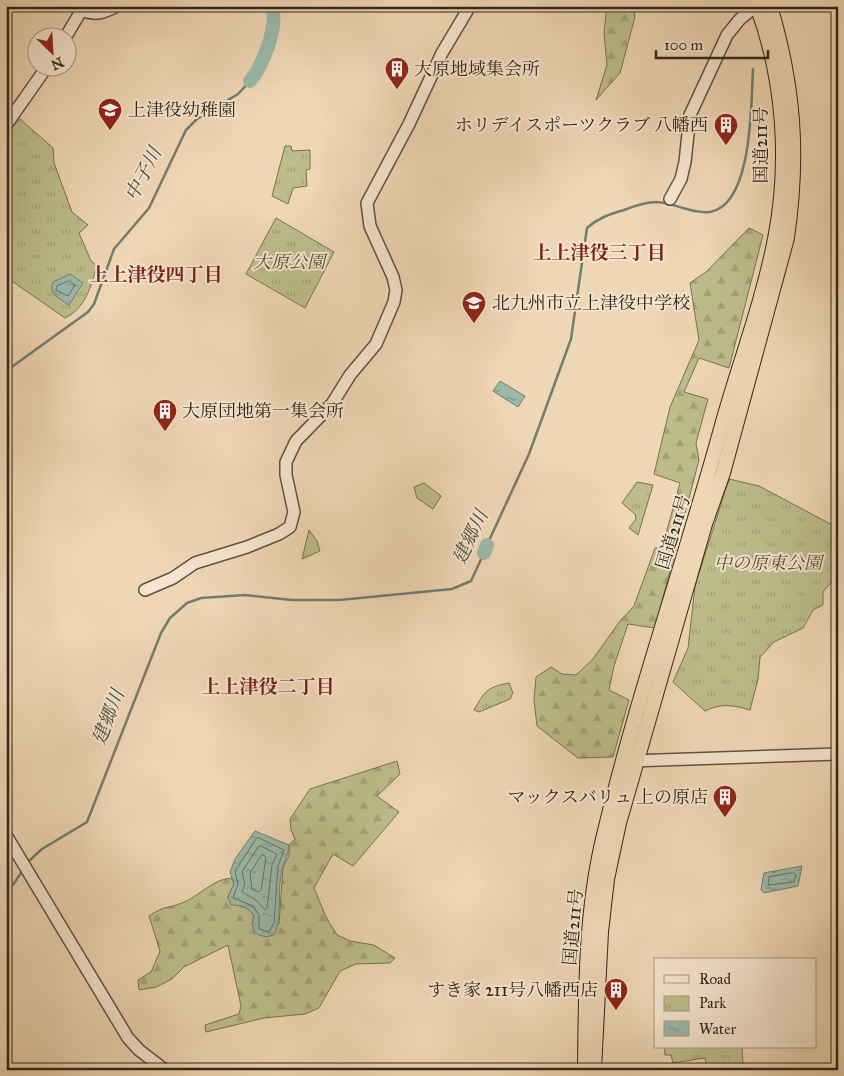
<svg xmlns="http://www.w3.org/2000/svg" width="844" height="1076" font-family="'IM FELL Great Primer','Noto Serif JP',serif">
	<style>
		.forest { fill: url(#forest-firs); stroke: #767252 }
		.park { fill: url(#park-tufts); stroke: #767252 }
		.water { fill: url(#water-ripples); stroke: #707e70 }
		.lines { fill: none; stroke-linecap: round; stroke-linejoin: round }
		.shore { stroke: #667062; stroke-width: 1 }
		.stream { stroke: #707e70; stroke-width: 2.5 }
		.river { stroke: #9ab9aa; stroke-width: 14 }
		.tertiary-casing { stroke: #605240; stroke-width: 14 }
		.trunk-casing { stroke: #31261a; stroke-width: 16 }
		.tertiary { stroke: #f5e4ce; stroke-width: 11 }
		.trunk { stroke: #efd6b4; stroke-width: 14 }
		.labels { text-anchor: middle; dominant-baseline: central; stroke-width: 4; stroke-linejoin: round; paint-order: stroke }
		.poi-label { font-size: 18px; fill: #31261a; stroke: #f5e4ce; text-anchor: start }
		.street-label { font-size: 18px; fill: #31261a; stroke: #f5e4ce }
		.park-label { font-size: 18px; font-style: italic; fill: #544c36; stroke: #f5e4ce }
		.water-label { font-size: 19px; font-style: italic; fill: #4b4b3e; stroke: #f5e4ce }
		.neighbourhood-label { font-size: 19px; font-weight: bold; fill: #7a1f14; stroke: #f5e4ce }
	</style>
	<defs>
		<pattern id="forest-firs" width="22" height="20" patternUnits="userSpaceOnUse" patternTransform="scale(1.25)"><rect width="22" height="20" fill="#bcbd8b"/><path d="M5 1l3.5 6h-7zM16 11l3.5 6h-7z" fill="#a2a277"/></pattern>
		<pattern id="park-tufts" width="24" height="20" patternUnits="userSpaceOnUse" patternTransform="scale(1.25)"><rect width="24" height="20" fill="#bcbd8b"/><path d="M3 7l-1-3M5 7V3M7 7l1-3M15 17l-1-3M17 17v-4M19 17l1-3" fill="none" stroke="#a2a277"/></pattern>
		<pattern id="water-ripples" width="26" height="14" patternUnits="userSpaceOnUse" patternTransform="scale(1.25)"><rect width="26" height="14" fill="#9ab9aa"/><path d="M2 4q2-2 4 0t4 0M15 11q2-2 4 0t4 0" fill="none" stroke="#7e968a"/></pattern>
	</defs>
	<rect width="100%" height="100%" fill="#efd6b4"/>
	<filter id="stains"><feTurbulence type="fractalNoise" baseFrequency=".004" numOctaves="4"/><feColorMatrix values="0 0 0 0 .2 0 0 0 0 .09 0 0 0 0 .02 0 0 0 .5 -.17"/></filter>
	<radialGradient id="worn" r=".72"><stop offset=".6" stop-color="#630" stop-opacity="0"/><stop offset="1" stop-color="#630" stop-opacity=".3"/></radialGradient>
	<!-- forest -->
	<g class="forest">
		<path d="M599,6h34l2,11 -15,56 -24,27 11,-35 -3,-32 2,-20z"/>
		<path d="M749,228l14,7 -34,133 -30,-10 -15,34 24,7 -12,44 3,17 -44,168 -27,-4 -14,42 -5,24 20,10 -16,57 -35,1 -41,-32 -3,-26 2,-23 15,-10 11,7 14,1 17,-16 27,-38 14,-15 21,-58h7l18,-65 -26,-9 16,-67 29,-67 -9,-57 16,-11z"/>
		<path d="M397,761l3,13 -23,22 22,16 -46,54 -20,-12 -19,34 12,29 11,18 13,6 24,4 21,13 -5,5 -34,1 -16,7 -21,37 -14,6 -41,4 -58,14 -1,-7 34,-11 2,-8 -13,-61 -44,22 -12,12 -16,8 -17,3 -1,-10 13,-8 9,-21 -11,-35c16,-11 18,-7 33,-13 18,-7 29,-23 49,-25l3,6 -6,13 9,8 12,4 5,7 -2,8h27l4,-57 6,-11v-11l6,-6 -4,-9 -1,-11 20,-30z"/>
	</g>
	<!-- park -->
	<g class="park">
		<path d="M20,119l33,29 1,15 18,49 16,13 -9,8 12,28 6,5c-7,21 -10,41 -32,52l-59,-41v-142z"/>
		<path d="M285,146h6l1,5 18,-1v19l-4,1 1,16 -14,2 -5,16 -16,-8z"/>
		<path d="M276,218l58,34 -29,56 -59,-34z"/>
		<path d="M729,479l30,7 79,42v46l-15,18v13l-10,5 -10,18 -29,14 -14,15 -2,22 -8,31c-17,-5 -29,-7 -45,1l-32,-29 15,-34 7,-62z"/>
		<path d="M637,482l16,3 -15,50 -9,-7 7,-9 -1,-5 -13,-11z"/>
		<path d="M424,483l17,13 -8,13 -16,-11 -3,-11z"/>
		<path d="M309,530l8,11 3,10 -18,8z"/>
		<path d="M509,683l4,10 -3,6 -31,13 -5,-2c11,-19 13,-23 35,-27z"/>
		<path d="M664,1047h78l1,18 -19,5h-17l-2,-12 -32,5 -2,-8h-6z"/>
	</g>
	<!-- water -->
	<g class="water">
		<path d="M70,274l13,9 -14,22c-9,-6 -21,-11 -16,-23z"/>
		<path d="M500,381l25,15 -7,11 -25,-16z"/>
		<path d="M255,831l34,14c0,10 -4,14 -6,22 -7,22 0,46 -8,67 -7,4 -13,3 -20,-1l-3,-9 2,-8c-6,-9 -12,-11 -23,-11l-3,-8 6,-13 -4,-12 5,-13z"/>
		<path d="M802,866l-4,20 -34,7 -3,-3 3,-17z"/>
	</g>
	<g class="lines">
		<!-- shore -->
		<g class="shore">
			<path d="M70,281l5,4 -7,11 -12,-6 1,-4z"/>
			<path d="M259,838l25,12 -6,16 -4,57 -5,9 -10,-3v-14l-6,-9 -20,-8 5,-14 -3,-13 21,-32z"/>
			<path d="M261,846l16,8 -5,11 -5,43 -2,2 -9,-10 -14,-8 3,-8 -3,-12 16,-25z"/>
			<path d="M264,855l2,3 -5,32 -3,2 -6,-3 -2,-16 11,-17z"/>
			<path d="M793,873l3,2 -2,7 -26,3 1,-8z"/>
		</g>
		<!-- stream -->
		<g class="stream">
			<path d="M6,371l82,-59 6,-8 20,-55 35,-41 37,-78 11,-11 41,-25 12,-13"/>
			<path d="M487,545l42,-91 42,-115 16,-111c11,-10 23,-14 37,-18 10,-4 23,-8 33,-8 18,1 35,12 53,10 43,-7 41,-110 43,-143"/>
			<path d="M29,861l13,-12 45,-27 74,-189 9,-15 17,-15 14,-5 44,-3 47,5h47l113,-11 19,-8 13,-28"/>
			<path d="M6,895l15,-22"/>
		</g>
		<!-- river -->
		<g class="river">
			<path d="M250,81c12,-14 30,-57 21,-75"/>
			<path d="M484,553l3,-8"/>
		</g>
		<defs>
			<g id="tertiary">
				<path d="M81,10c15,6 22,3 36,-4"/>
				<path d="M65,38l19,-32"/>
				<path d="M6,125l40,-57"/>
				<path d="M670,199l11,-20 4,-17 5,-47 19,-41 18,-39 13,-16 16,-13"/>
				<path d="M145,590l28,-12 22,-15 52,-16 32,-13 11,-7 4,-15 -8,-37v-13l10,-21 36,-37 18,-29 26,-31 18,-42 2,-12 -3,-13 -23,-51 -3,-23 42,-79 33,-71 28,-47"/>
				<path d="M630,761l208,-7"/>
				<path d="M6,835l122,203 11,12 26,20"/>
			</g>
			<g id="trunk">
				<path d="M585,1070c1,-79 0,-158 19,-235 33,-140 82,-277 120,-417 17,-59 39,-118 51,-179 15,-76 9,-161 -18,-233"/>
				<path d="M594,1070l7,-138 6,-53 12,-56 86,-299 18,-51 64,-235c12,-83 7,-152 -17,-232"/>
			</g>
		</defs>
		<!-- tertiary casing -->
		<use href="#tertiary" class="tertiary-casing"/>
		<!-- trunk casing -->
		<use href="#trunk" class="trunk-casing"/>
		<!-- tertiary -->
		<use href="#tertiary" class="tertiary"/>
		<!-- trunk -->
		<use href="#trunk" class="trunk"/>
	</g>
	<!-- icons -->
	<defs>
		<symbol id="building-pin" viewBox="-11 -11 22 30"><path d="M0 17L-7.5 6A9.5 9.5 0 1 1 7.5 6Z" fill="#8f2418" stroke="#f5e4ce"/><path d="M-4-6H4V6H1V3H-1V6H-4ZM-2.5-4.3h1.7v1.8h-1.7ZM.8-4.3h1.7v1.8H.8ZM-2.5-1h1.7V.8h-1.7ZM.8-1h1.7V.8H.8Z" fill="#fff"/></symbol>
		<symbol id="school-pin" viewBox="-11 -11 22 30"><path d="M0 17L-7.5 6A9.5 9.5 0 1 1 7.5 6Z" fill="#8f2418" stroke="#f5e4ce"/><path d="M0-5L7-2L0 1L-7-2ZM-4 1L0 2.5L4 1V4Q0 6-4 4Z" fill="#fff"/></symbol>
	</defs>
	<g fill-rule="evenodd">
		<use href="#building-pin" x="383" y="55" width="28" height="38"/>
		<use href="#school-pin" x="96" y="96" width="28" height="38"/>
		<use href="#building-pin" x="712" y="111" width="28" height="38"/>
		<use href="#school-pin" x="460" y="289" width="28" height="38"/>
		<use href="#building-pin" x="151" y="397" width="28" height="38"/>
		<use href="#building-pin" x="711" y="783" width="28" height="38"/>
		<use href="#building-pin" x="602" y="976" width="28" height="38"/>
	</g>
	<g class="labels">
		<!-- poi labels -->
		<g class="poi-label">
			<text x="414" y="69">大原地域集会所</text>
			<text x="128" y="110">上津役幼稚園</text>
			<text x="708" y="125" text-anchor="end">ホリデイスポーツクラブ 八幡西</text>
			<text x="492" y="303">北九州市立上津役中学校</text>
			<text x="182" y="411">大原団地第一集会所</text>
			<text x="708" y="797" text-anchor="end">マックスバリュ 上の原店</text>
			<text x="598" y="990" text-anchor="end">すき家 211号八幡西店</text>
		</g>
		<!-- street labels -->
		<g class="street-label">
			<text transform="translate(761 145) rotate(-90)">国道211号</text>
			<text transform="translate(673 532) rotate(-73)">国道211号</text>
			<text transform="translate(573 927) rotate(-85)">国道211号</text>
		</g>
		<!-- park labels -->
		<g class="park-label">
			<text x="289" y="262">大原公園</text>
			<text x="768" y="563">中の原東公園</text>
		</g>
		<!-- water labels -->
		<g class="water-label">
			<text transform="translate(143 174) rotate(-63)">中子川</text>
			<text transform="translate(470 537) rotate(-65)">建郷川</text>
			<text transform="translate(108 717) rotate(-69)">建郷川</text>
		</g>
		<!-- neighbourhood labels -->
		<g class="neighbourhood-label">
			<text x="599" y="252">上上津役三丁目</text>
			<text x="156" y="274">上上津役四丁目</text>
			<text x="268" y="686">上上津役二丁目</text>
		</g>
	</g>
	<!-- margin -->
	<rect width="844" height="1076" fill="none" stroke="#efd6b4" stroke-width="25"/>
	<rect x="8" y="8" width="829" height="1061" fill="none" stroke="#31261a" stroke-width="2.5"/>
	<rect x="12" y="12" width="819" height="1051" fill="none" stroke="#31261a"/>
	<!-- legend -->
	<rect x="654" y="958" width="162" height="90" fill="#f5e4ce" stroke="#a79886"/>
	<rect x="664" y="975" width="25" height="8" fill="#f5e4ce" stroke="#a79886"/>
	<text x="699" y="984" font-size="15" fill="#31261a">Road</text>
	<rect x="664" y="996" width="25" height="15" fill="url(#park-tufts)" stroke="#a79886"/>
	<text x="699" y="1008" font-size="15" fill="#31261a">Park</text>
	<rect x="664" y="1021" width="25" height="15" fill="url(#water-ripples)" stroke="#a79886"/>
	<text x="699" y="1034" font-size="15" fill="#31261a">Water</text>
	<!-- north arrow -->
	<g transform="translate(52 52) rotate(155)"><circle r="24" fill="#f5e4ce" stroke="#a79886"/>
	<path d="M0-4L9 19L0 12L-9 19Z" fill="#8f2418"/>
	<text y="-8" font-size="14" font-weight="bold" text-anchor="middle" fill="#31261a">N</text>
	</g>
	<!-- scale -->
	<path d="M656 50v8h112v-8" fill="none" stroke="#31261a" stroke-width="2.5"/>
	<text x="664" y="50" font-size="15" fill="#31261a" stroke="#f5e4ce" stroke-width="4" paint-order="stroke">100 m</text>
	<rect width="100%" height="100%" filter="url(#stains)"/>
	<rect width="100%" height="100%" fill="url(#worn)"/>
</svg>
